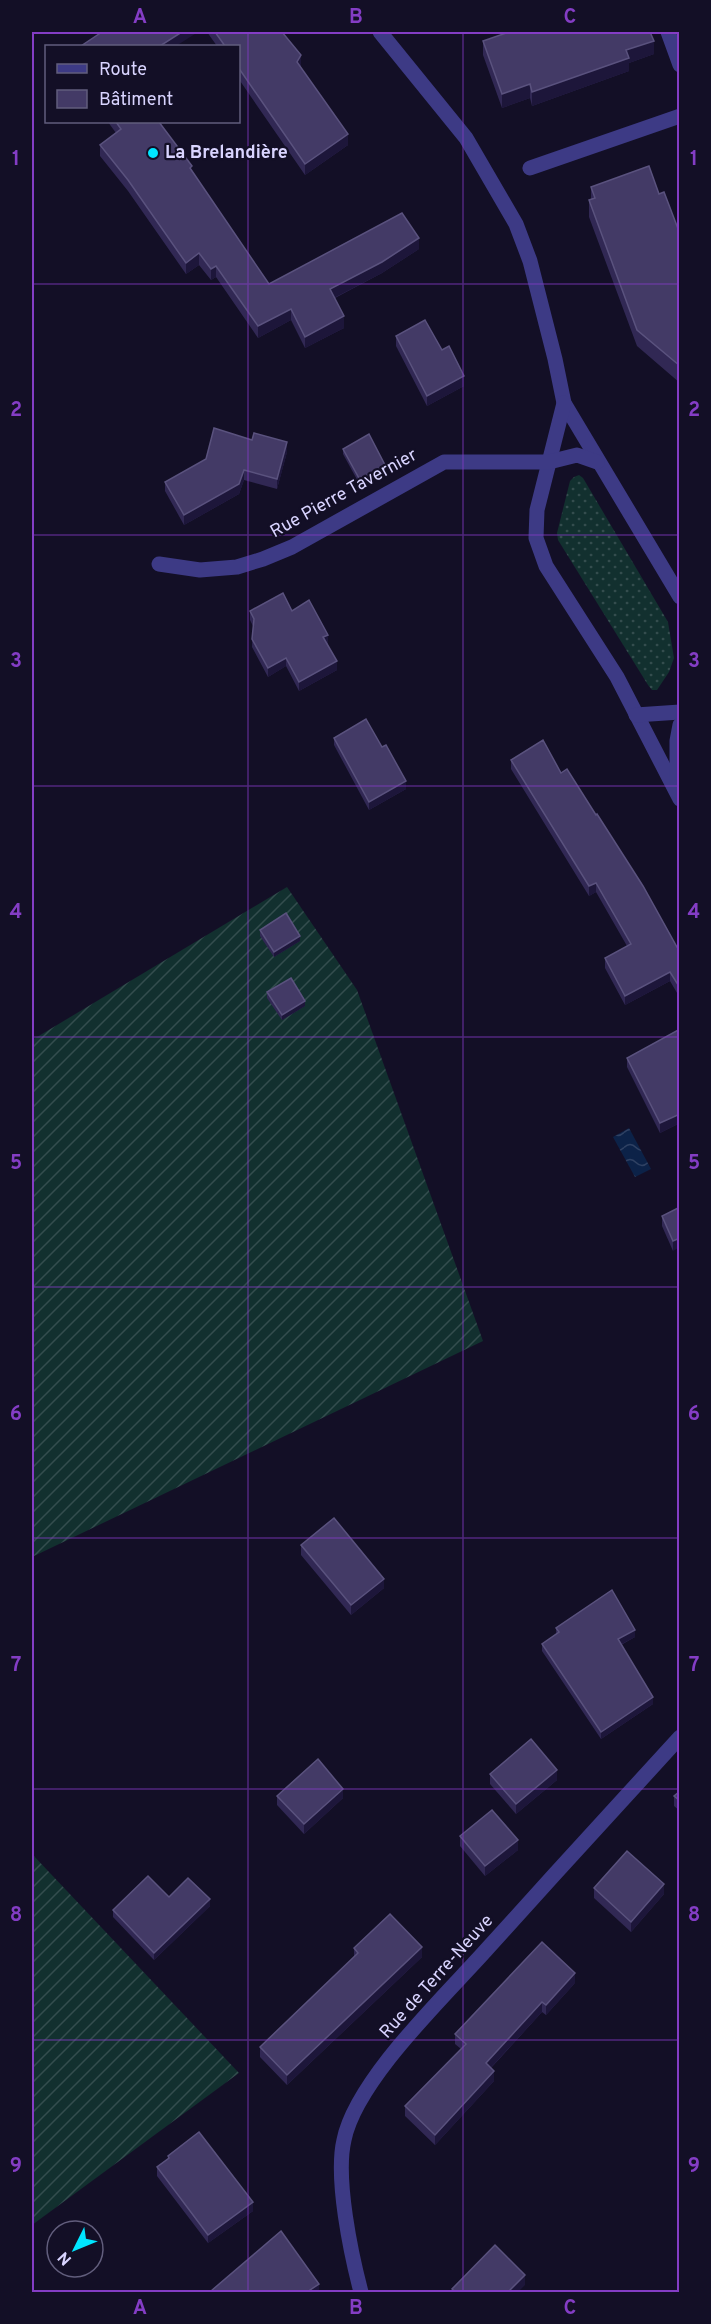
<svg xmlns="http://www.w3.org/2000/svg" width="711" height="2324" font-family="Overpass,sans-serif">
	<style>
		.grass { fill: url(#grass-dots) }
		.garden { fill: url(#garden-furrows) }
		.water { fill: url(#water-waves) }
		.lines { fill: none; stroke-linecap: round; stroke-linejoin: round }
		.minor { stroke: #3d3a85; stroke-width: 15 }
		.wall { fill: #312854 }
		.shaded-wall { fill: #1d163a }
		.building { fill: #433a66; stroke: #5a527e; stroke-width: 1.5 }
		.grid { fill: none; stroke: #843dc5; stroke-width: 1.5; stroke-opacity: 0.55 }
		.poi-dot { fill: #00e5ff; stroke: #130f26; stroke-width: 2 }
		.labels { text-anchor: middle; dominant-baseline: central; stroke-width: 4.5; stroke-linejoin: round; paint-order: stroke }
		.poi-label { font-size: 18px; font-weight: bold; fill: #d9d4ff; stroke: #130f26; text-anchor: start }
		.street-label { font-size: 18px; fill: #d9d4ff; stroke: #130f26 }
		.neatline { fill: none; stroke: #843dc5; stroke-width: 2 }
		.grid-label { font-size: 20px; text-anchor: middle; font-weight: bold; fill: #843dc5 }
	</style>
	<defs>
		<pattern id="grass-dots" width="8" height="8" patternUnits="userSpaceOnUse" patternTransform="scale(1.5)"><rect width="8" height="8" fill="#12302f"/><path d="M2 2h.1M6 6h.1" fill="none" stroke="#344d4e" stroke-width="1.8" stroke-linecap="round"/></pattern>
		<pattern id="garden-furrows" width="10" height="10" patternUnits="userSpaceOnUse" patternTransform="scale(1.5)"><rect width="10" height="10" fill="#12302f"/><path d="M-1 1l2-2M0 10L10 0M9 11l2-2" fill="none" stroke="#344d4e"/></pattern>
		<pattern id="water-waves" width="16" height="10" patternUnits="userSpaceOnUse" patternTransform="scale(1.5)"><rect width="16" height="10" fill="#0c2248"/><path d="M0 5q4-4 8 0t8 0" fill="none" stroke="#2f4163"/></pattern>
	</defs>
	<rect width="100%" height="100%" fill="#130f26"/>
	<!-- grass -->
	<path class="grass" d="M579,475l4,3 85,144 6,36 -5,14 -12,18h-5l-4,-5 -90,-145 -1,-7 13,-52 4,-4z"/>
	<!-- garden -->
	<g class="garden">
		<path d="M287,887l70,103 126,351 -451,216v-517z"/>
		<path d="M32,1854l207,219 -207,152z"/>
	</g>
	<!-- water -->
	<path class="water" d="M629,1128l22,41 -16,8 -22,-40z"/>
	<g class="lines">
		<!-- minor -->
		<g class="minor">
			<path d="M380,32l86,106 50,86 14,37 25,98 9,44 116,194"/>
			<path d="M668,32l12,33"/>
			<path d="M530,168l150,-52"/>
			<path d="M564,403l-27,107 -1,28 10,28 71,111 63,122"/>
			<path d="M159,564l41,6 37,-3 26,-8 29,-12 152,-85h105l28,-7 20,7"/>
			<path d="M636,715l44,-3"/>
			<path d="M677,791v-50l3,-16"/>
			<path d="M361,2292c-10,-38 -26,-114 -17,-152 12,-60 102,-145 143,-191 64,-71 128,-141 193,-212"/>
		</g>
	</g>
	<!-- wall -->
	<g class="wall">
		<path d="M207,32h75l19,34v1l47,78 -43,30 -67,-97v-32h-21z"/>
		<path d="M508,32h142l4,22 -25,9v8l-97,35 -2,-8 -28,10 -19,-53v-14z"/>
		<path d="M108,122h51l110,162 150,-35 -37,24 -47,25 9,30 -39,20 -14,-28 -33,18 -42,-61 -5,3 -12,-15 -13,9 -58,-83 -28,-35v-11l16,-12z"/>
		<path d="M591,187l68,7 21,40v149l-43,-37 -48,-129v-17l2,-1z"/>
		<path d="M396,336l46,14 22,36 -37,20 -31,-60z"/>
		<path d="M343,449l43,23 -26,13 -17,-31z"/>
		<path d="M287,452l-10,37 -33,-9 -5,14 -55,31 -19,-34v-9z"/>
		<path d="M250,611h42l36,32 -1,1 10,26 -38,21 -13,-25 -18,11 -16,-30 1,-21 -3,-6z"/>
		<path d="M334,738l72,51 -37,21 -35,-65z"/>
		<path d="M511,760l50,13 116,174 3,-1v52l-10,-17 -45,24 -20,-37v-10l22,-12 -31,-54 -7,4 -78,-127z"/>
		<path d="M260,930l40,11 -26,16 -14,-21z"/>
		<path d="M267,992l38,14 -23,14 -15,-22z"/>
		<path d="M680,1029v94l-20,10 -33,-66v-9z"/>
		<path d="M680,1207l-7,44 -11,-25v-10z"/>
		<path d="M301,1545l83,43 -33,27 -50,-60z"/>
		<path d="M556,1628l79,9 -14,8 32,59 -52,35 -59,-88v-7l14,-10z"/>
		<path d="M490,1774l67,6 -41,34 -26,-30z"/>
		<path d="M680,1791v20l-6,-5v-10z"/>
		<path d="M277,1796l66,2 -39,36 -27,-29z"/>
		<path d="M460,1836l58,14 -33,26 -25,-30z"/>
		<path d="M594,1888l70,6 -33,38 -37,-34z"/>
		<path d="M169,1897l41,9 -56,54 -41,-43v-7z"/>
		<path d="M354,1948l68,9 -135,128 -27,-28v-10l94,-89z"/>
		<path d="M575,1983l-29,32 -4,-3 -51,56 3,13 -59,64 -30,-29v-10l56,-57 -6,-5v-10z"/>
		<path d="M168,2156l85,55 -45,32 -51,-67v-9l11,-8z"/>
	</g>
	<!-- shaded-wall -->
	<g class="shaded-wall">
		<path d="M182,32h16l-22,14h-16z"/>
		<path d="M654,41v13l-25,9v8l-97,35v-14l94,-42z"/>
		<path d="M301,55v11l-4,7v-11z"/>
		<path d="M530,84v14l-28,10v-14z"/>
		<path d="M348,134v11l-43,30v-11z"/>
		<path d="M419,238v11l-37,24 -52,27v-11z"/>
		<path d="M199,253v12l-13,9v-11z"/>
		<path d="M216,266v11l-5,3v-11z"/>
		<path d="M291,309v11l-33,18v-12z"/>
		<path d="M344,316v12l-39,20v-11z"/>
		<path d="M464,376v10l-37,20v-10z"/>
		<path d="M287,442v10l-10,37v-10z"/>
		<path d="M386,467v5l-26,13v-5z"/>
		<path d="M244,470v10l-5,14 -55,31v-10z"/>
		<path d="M328,635v8l-5,2v-8z"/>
		<path d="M286,658v8l-18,11v-9z"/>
		<path d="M337,661v9l-38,21v-9z"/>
		<path d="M406,781v8l-37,21v-8z"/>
		<path d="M596,883v9l-7,4v-10z"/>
		<path d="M300,936v5l-26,16v-5z"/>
		<path d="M670,972v9l-45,24v-9z"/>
		<path d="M305,1001v5l-23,14v-5z"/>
		<path d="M680,1114v9l-20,10v-10z"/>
		<path d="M680,1238v9l-7,4v-10z"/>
		<path d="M384,1579v9l-33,27v-10z"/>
		<path d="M635,1630v7l-17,9v-7z"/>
		<path d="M653,1697v7l-52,35v-7z"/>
		<path d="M557,1770v10l-41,34v-10z"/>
		<path d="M343,1789v9l-39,36v-10z"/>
		<path d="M518,1840v10l-33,26v-10z"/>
		<path d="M664,1884v10l-33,38v-10z"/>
		<path d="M210,1899v7l-56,54v-7z"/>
		<path d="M422,1947v10l-135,128v-10z"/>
		<path d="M575,1973v10l-29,32v-10z"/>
		<path d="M542,2002v10l-56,61v-10z"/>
		<path d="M494,2071v10l-59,64v-10z"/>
		<path d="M253,2202v9l-45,32v-8z"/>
		<path d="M525,2275v10l-7,7h-10z"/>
		<path d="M319,2284v8h-12z"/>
	</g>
	<!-- building -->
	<g class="building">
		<path d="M102,32h80l-22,14h-79z"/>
		<path d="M215,32h67l19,23 -4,7 51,72 -43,30 -67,-97v-21h-13z"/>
		<path d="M509,32h141l4,9 -28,9 3,8 -97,34 -2,-8 -28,10 -19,-53z"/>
		<path d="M116,122h43l33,44 -2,2 79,116 133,-71 17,25 -37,24 -52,27 14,27 -39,21 -14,-28 -33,17 -42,-60 -5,3 -12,-16 -13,10 -58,-83 -28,-35 21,-16z"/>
		<path d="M649,166l10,28 5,-2 16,42v132l-43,-36 -48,-130 6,-2 -4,-11z"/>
		<path d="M425,320l17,30 7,-4 15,30 -37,20 -31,-60z"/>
		<path d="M214,428l38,12 2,-7 33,9 -10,37 -33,-9 -5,14 -55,31 -19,-33 41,-23z"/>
		<path d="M369,434l17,33 -26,13 -17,-31z"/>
		<path d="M283,593l9,18 17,-11 19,35 -5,2 14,24 -38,21 -13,-24 -18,10 -16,-29 2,-20 -4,-8z"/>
		<path d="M366,719l16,28 4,-2 20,36 -37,21 -35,-64z"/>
		<path d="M543,740l18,33 6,-4 29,46 1,-1 46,72 34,61 3,-1v42l-10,-16 -45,24 -20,-38 26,-14 -35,-61 -7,3 -78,-126z"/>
		<path d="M286,913l14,23 -26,16 -14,-22z"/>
		<path d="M291,978l14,23 -23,14 -15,-23z"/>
		<path d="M680,1029v85l-20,9 -33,-65z"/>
		<path d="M680,1207v31l-7,3 -11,-25z"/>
		<path d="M334,1518l50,61 -33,26 -50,-60z"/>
		<path d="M612,1590l23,40 -17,9 35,58 -52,35 -59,-88 17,-12 -3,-4z"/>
		<path d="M531,1739l26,31 -41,34 -26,-30z"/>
		<path d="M318,1759l25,30 -39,35 -27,-28z"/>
		<path d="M680,1791v10l-6,-5z"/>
		<path d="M492,1810l26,30 -33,26 -25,-30z"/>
		<path d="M627,1851l37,33 -33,38 -37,-34z"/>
		<path d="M148,1876l21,21 19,-19 22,21 -56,54 -41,-43z"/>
		<path d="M390,1914l32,33 -135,128 -27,-28 98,-94 -4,-5z"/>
		<path d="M542,1942l33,31 -29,32 -4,-3 -56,61 8,8 -59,64 -30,-29 61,-62 -11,-10z"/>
		<path d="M199,2132l54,70 -45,33 -51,-68 12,-9 -1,-2z"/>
		<path d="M281,2231l38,53 -12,8h-95l-1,-1z"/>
		<path d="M495,2245l30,30 -17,17h-52l-4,-3z"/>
	</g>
	<!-- grid -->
	<path class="grid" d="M248,32v2260M463,32v2260M32,284h648M32,535h648M32,786h648M32,1037h648M32,1287h648M32,1538h648M32,1789h648M32,2040h648"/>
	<!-- markers -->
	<circle class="poi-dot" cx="153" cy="153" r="6"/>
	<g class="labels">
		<!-- poi labels -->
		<g class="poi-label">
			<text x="165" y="153">La Brelandière</text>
		</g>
		<!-- street labels -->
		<g class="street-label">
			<text transform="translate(344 494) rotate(-29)">Rue Pierre Tavernier</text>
			<text transform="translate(437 1977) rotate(-48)">Rue de Terre-Neuve</text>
		</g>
	</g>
	<!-- border -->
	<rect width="711" height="2324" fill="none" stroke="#130f26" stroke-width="66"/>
	<!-- legend -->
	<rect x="45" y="45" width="195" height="78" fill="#130f26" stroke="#625e7d" stroke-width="1.5"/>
	<rect x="57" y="64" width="30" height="9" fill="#3d3a85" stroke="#625e7d" stroke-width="1.5"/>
	<text x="99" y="75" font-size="18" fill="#d9d4ff">Route</text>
	<rect x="57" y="90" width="30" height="18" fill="#433a66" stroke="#625e7d" stroke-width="1.5"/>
	<text x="99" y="105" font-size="18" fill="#d9d4ff">Bâtiment</text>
	<!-- north arrow -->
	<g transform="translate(75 2249) rotate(227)"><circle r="28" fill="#130f26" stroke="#625e7d" stroke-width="1.5"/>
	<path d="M0-4.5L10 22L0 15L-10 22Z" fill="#00e5ff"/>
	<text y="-9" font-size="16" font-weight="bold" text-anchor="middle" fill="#d9d4ff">N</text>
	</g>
	<rect x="33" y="33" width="645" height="2258" class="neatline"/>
	<g class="grid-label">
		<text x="140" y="23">A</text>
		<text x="356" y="23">B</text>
		<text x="570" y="23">C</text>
		<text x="16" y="165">1</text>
		<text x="694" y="165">1</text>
		<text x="16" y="416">2</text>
		<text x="694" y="416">2</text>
		<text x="16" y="667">3</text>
		<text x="694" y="667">3</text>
		<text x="16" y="918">4</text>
		<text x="694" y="918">4</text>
		<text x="16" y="1169">5</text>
		<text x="694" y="1169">5</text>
		<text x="16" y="1420">6</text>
		<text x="694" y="1420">6</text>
		<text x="16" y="1671">7</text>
		<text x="694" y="1671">7</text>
		<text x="16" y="1921">8</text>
		<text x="694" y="1921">8</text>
		<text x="16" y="2172">9</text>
		<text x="694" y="2172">9</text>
		<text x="140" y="2314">A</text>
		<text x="356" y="2314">B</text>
		<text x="570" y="2314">C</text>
	</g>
</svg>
